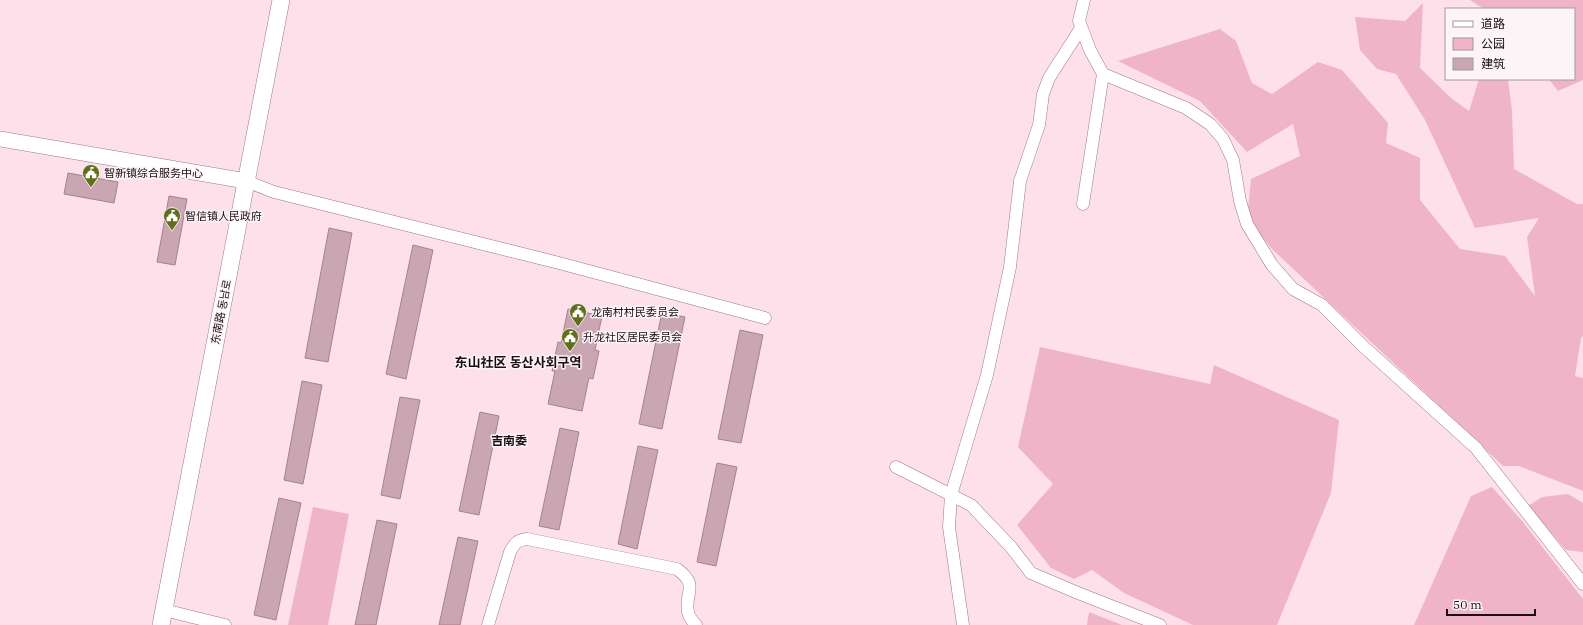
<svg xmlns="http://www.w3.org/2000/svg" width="1583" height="625" font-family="'IBM Plex Serif','Noto Sans SC','Noto Sans KR',serif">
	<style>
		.green { fill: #efb4c8 }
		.building { fill: #c9a6b2; stroke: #a4828e }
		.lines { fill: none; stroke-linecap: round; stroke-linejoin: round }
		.minor-casing { stroke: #9b7a85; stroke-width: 13 }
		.tertiary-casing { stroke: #9b7a85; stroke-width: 16 }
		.secondary-casing { stroke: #9b7a85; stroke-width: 18 }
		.minor { stroke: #fff; stroke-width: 12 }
		.tertiary { stroke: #fff; stroke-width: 15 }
		.secondary { stroke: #fff; stroke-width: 17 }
		.labels { text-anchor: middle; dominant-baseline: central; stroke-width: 3; stroke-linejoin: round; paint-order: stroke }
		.poi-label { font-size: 11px; fill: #1b0f13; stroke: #fcf4f6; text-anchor: start }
		.street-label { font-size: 11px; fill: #1b0f13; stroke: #fcf4f6 }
		.neighbourhood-label { font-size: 12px; font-weight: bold; fill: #1b0f13; stroke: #fcf4f6 }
		.quarter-label { font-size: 13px; font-weight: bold; fill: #1b0f13; stroke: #fcf4f6 }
	</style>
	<rect width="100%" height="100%" fill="#fee0ea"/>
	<!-- green -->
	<g class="green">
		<path d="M1470,0h113v80l-25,11 -9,-12h25v-70h-90z"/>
		<path d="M1423,3l-3,65 31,30 18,13 10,-32h29l4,32 2,58 63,35h6v132l-2,2 -6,38 8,2v113l-64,-25h-16l-231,-217 -25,-30 4,-40 49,-23 -7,-32 -46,28 -47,-51 -82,-40 102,-32 16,12 16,42 20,11 46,-32 24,8 46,53 -2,20 34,15v42l40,49 45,7 30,40 -8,-59 12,-19 -64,10 -50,-108 -29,-46 -19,-5 -17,-19 -5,-33 50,4z"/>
		<path d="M1040,347l170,37 4,-19 125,55 -8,73 -54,132h-84l-69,-32 -32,-23 -18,9 -23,-11 -34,-43 36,-41 -35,-37z"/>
		<path d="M1492,487l30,34 61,78v26h-169l57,-129z"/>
		<path d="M1568,494l15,9v49l-17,-2 -38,-44 14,-9z"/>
		<path d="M313,507l36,7 -21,111h-40z"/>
		<path d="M1089,612l33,13h-35z"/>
	</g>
	<!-- building -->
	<g class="building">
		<path d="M68,173l50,9 -4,21 -50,-9z"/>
		<path d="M169,196l18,3 -12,66 -18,-3z"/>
		<path d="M329,228l23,5 -24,129 -23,-4z"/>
		<path d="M413,245l20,5 -27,129 -20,-5z"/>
		<path d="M568,309l34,7 -7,34 4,1 -6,28 -4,-1 -7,33 -34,-7 7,-33h-3l6,-29 3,1z"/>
		<path d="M662,312l23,5 -23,112 -23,-5z"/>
		<path d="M740,330l23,5 -22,108 -23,-4z"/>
		<path d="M302,381l20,4 -19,99 -19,-4z"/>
		<path d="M400,397l20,3 -20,99 -19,-4z"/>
		<path d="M480,412l19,4 -20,99 -20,-4z"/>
		<path d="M560,428l19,4 -20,98 -20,-4z"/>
		<path d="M638,446l20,4 -21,99 -19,-5z"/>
		<path d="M717,463l20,4 -21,99 -19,-4z"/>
		<path d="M279,498l22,5 -25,117 -22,-5z"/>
		<path d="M377,520l20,4 -21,101h-21z"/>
		<path d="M458,537l20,4 -18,84h-21z"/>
	</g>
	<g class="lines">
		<defs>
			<g id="minor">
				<path d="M1084,0l-5,21 11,29 13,24"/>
				<path d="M246,181l28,11 285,71 206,55"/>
				<path d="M1083,204l20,-130 83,34 24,16 13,15 10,21 7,41 7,23 25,41 21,24 29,16 41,41 113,102 107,136"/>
				<path d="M896,467l75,38 40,42 20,26 47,20 82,32"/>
				<path d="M164,610l61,15"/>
				<path d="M488,625l22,-73c4,-8 7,-12 17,-13l150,30c23,17 7,23 11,43 1,5 4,9 8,13"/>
				<path d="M963,625l-14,-98 2,-32 36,-120 23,-108 10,-86 19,-56 4,-31 6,-16 32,-50"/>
			</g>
			<path id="tertiary" d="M0,139l246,42"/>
			<path id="secondary" d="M161,625l120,-625"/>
		</defs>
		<!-- minor casing -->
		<use href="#minor" class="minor-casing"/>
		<!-- tertiary casing -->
		<use href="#tertiary" class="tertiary-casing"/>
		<!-- secondary casing -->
		<use href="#secondary" class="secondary-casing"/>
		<!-- minor -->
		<use href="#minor" class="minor"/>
		<!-- tertiary -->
		<use href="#tertiary" class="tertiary"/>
		<!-- secondary -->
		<use href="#secondary" class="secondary"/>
	</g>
	<!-- icons -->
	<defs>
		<symbol id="civic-pin" viewBox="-11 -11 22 30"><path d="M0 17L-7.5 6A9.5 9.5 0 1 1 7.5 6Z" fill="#5f6f1b" stroke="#fcf4f6"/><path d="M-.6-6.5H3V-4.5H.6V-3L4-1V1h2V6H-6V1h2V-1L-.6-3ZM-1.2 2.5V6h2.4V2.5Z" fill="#fff"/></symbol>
	</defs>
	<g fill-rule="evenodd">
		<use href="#civic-pin" x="81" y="163" width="20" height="27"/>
		<use href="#civic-pin" x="162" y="206" width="20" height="27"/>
		<use href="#civic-pin" x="568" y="302" width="20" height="27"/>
		<use href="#civic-pin" x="560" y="327" width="20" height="27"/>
	</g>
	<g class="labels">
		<!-- poi labels -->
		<g class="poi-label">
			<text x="104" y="173">智新镇综合服务中心</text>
			<text x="185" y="216">智信镇人民政府</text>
			<text x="591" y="312">龙南村村民委员会</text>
			<text x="583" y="337">升龙社区居民委员会</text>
		</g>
		<!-- street labels -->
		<g class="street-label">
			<text transform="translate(221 312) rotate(-79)">东南路 동남로</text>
		</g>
		<!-- neighbourhood labels -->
		<g class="neighbourhood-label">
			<text x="509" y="440">吉南委</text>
		</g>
		<!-- quarter labels -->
		<g class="quarter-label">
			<text x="518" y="362">东山社区 동산사회구역</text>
		</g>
	</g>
	<!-- legend -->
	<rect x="1445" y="8" width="130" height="72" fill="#fcf4f6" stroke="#a2989b"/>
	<rect x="1453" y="21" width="20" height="6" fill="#ffffff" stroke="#a2989b"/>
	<text x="1481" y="28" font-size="12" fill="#1b0f13">道路</text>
	<rect x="1453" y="38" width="20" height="12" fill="#efb4c8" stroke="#a2989b"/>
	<text x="1481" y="48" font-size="12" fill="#1b0f13">公园</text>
	<rect x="1453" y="58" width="20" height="12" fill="#c9a6b2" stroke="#a2989b"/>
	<text x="1481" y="68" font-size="12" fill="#1b0f13">建筑</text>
	<!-- scale -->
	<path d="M1447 609v6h88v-6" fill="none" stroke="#1b0f13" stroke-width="2"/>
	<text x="1453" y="609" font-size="12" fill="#1b0f13" stroke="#fcf4f6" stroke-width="3" paint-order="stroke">50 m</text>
</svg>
